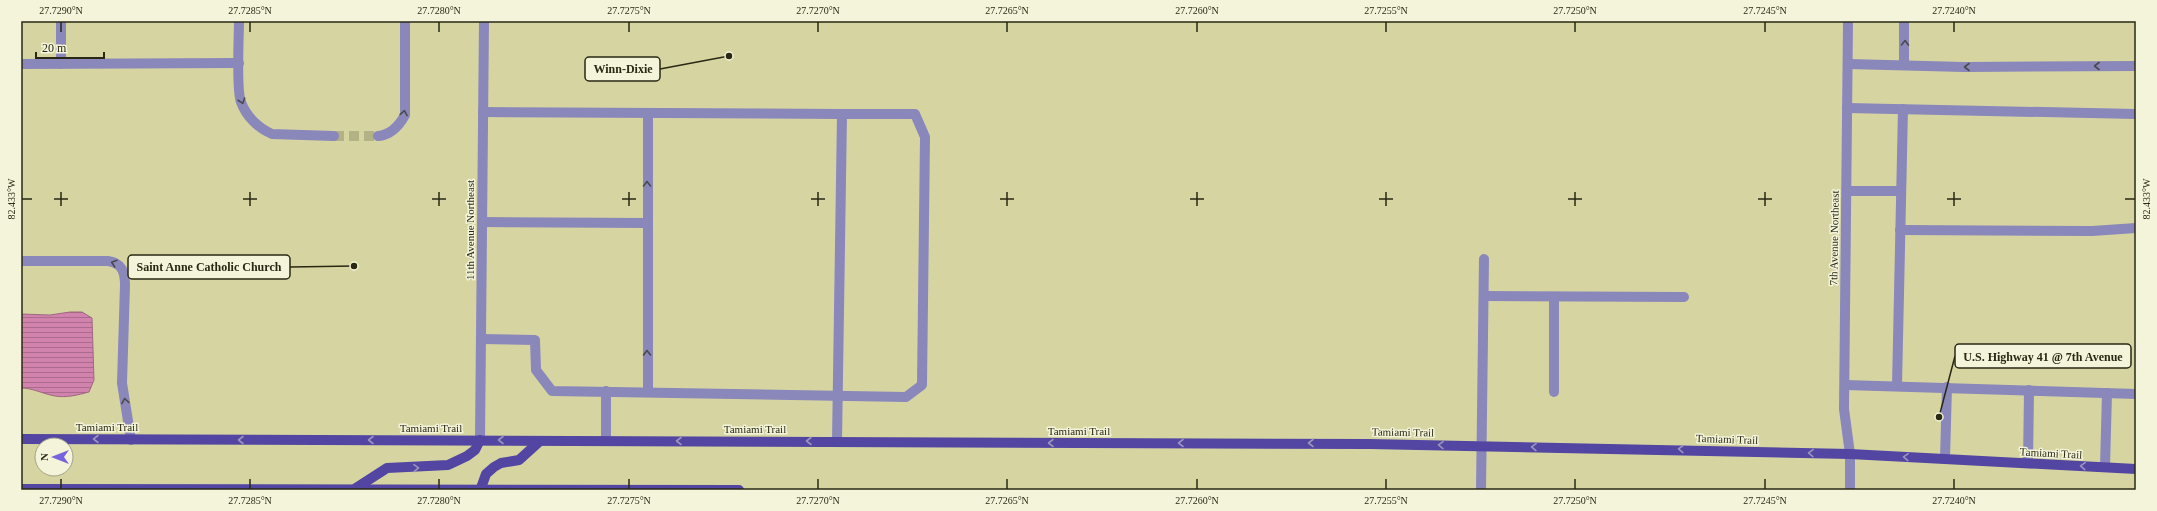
<svg xmlns="http://www.w3.org/2000/svg" width="2157" height="511" font-family="'Times New Roman',serif">
	<style>
		.water { fill: url(#water-rules); stroke: #9e6880 }
		.lines { fill: none; stroke-linecap: round; stroke-linejoin: round }
		.minor-tunnel { stroke: #b3b286; stroke-width: 10; stroke-dasharray: 10 5; stroke-linecap: butt }
		.minor { stroke: #8a87bb; stroke-width: 10 }
		.major { stroke: #5345a2; stroke-width: 10 }
		.oneway { stroke: #4a494e }
		.oneway2 { stroke: #9b94bb }
		.ticks { fill: none; stroke: #282814; stroke-width: 1.5 }
		.labels { text-anchor: middle; dominant-baseline: central; stroke-width: 3; stroke-linejoin: round; paint-order: stroke }
		.street-label { font-size: 11px; fill: #282814; stroke: #f4f4da }
		.leader { fill: none; stroke: #282814; stroke-width: 1.5 }
		.callout-dot { fill: #282814; stroke: #f4f4da; stroke-width: 1.5 }
		.callout { fill: #f4f4da; stroke: #282814; stroke-width: 1.5 }
		.callout-label { font-size: 12px; text-anchor: middle; font-weight: bold; fill: #282814 }
		.neatline { fill: none; stroke: #282814; stroke-width: 1.5 }
		.ticks-label { font-size: 10px; text-anchor: middle; fill: #282814 }
	</style>
	<defs>
		<pattern id="water-rules" width="6" height="5" patternUnits="userSpaceOnUse"><rect width="6" height="5" fill="#d183ae"/><path d="M0 2.5h6" fill="none" stroke="#aa6b8c"/></pattern>
	</defs>
	<rect width="100%" height="100%" fill="#d6d5a2"/>
	<!-- water -->
	<path class="water" d="M70,312h12l10,6 2,62 -5,12c-11,3 -23,6 -34,4 -12,-2 -22,-8 -34,-8v-74l29,1z"/>
	<g class="lines">
		<!-- minor-tunnel -->
		<path class="minor-tunnel" d="M334,136h44"/>
		<!-- minor -->
		<g class="minor">
			<path d="M239,21c0,16 -3,69 2,81 5,14 17,26 31,32l62,2"/>
			<path d="M1848,21l-4,388 6,45v36"/>
			<path d="M21,64l218,-1"/>
			<path d="M61,64v-43"/>
			<path d="M1848,64l116,3 172,-1"/>
			<path d="M1904,65v-44"/>
			<path d="M1847,108l289,6"/>
			<path d="M483,112l359,2 -5,328"/>
			<path d="M648,113v279"/>
			<path d="M378,136c13,-1 21,-10 27,-21v-94"/>
			<path d="M1847,191h54"/>
			<path d="M482,222l165,1"/>
			<path d="M1900,230l192,1 44,-3"/>
			<path d="M21,261h87c14,2 17,11 17,24l-3,98 9,57"/>
			<path d="M1484,296l200,1"/>
			<path d="M1554,297v95"/>
			<path d="M481,339l54,1 1,30 16,21 354,6 16,-12 3,-248 -10,-23h-73"/>
			<path d="M1845,385l291,9"/>
			<path d="M1897,386l6,-277"/>
			<path d="M480,440l4,-419"/>
			<path d="M606,441v-50"/>
			<path d="M1945,459l2,-72"/>
			<path d="M2028,463l1,-73"/>
			<path d="M2105,467l2,-74"/>
			<path d="M1481,490l3,-231"/>
		</g>
		<!-- major -->
		<g class="major">
			<path d="M21,439l1349,5 480,10 286,15"/>
			<path d="M356,488l31,-20 61,-3 19,-9 8,-6 5,-10"/>
			<path d="M481,488l5,-14 8,-7 7,-4 18,-3 21,-19"/>
			<path d="M21,489l718,1"/>
		</g>
	</g>
	<!-- one-way arrows -->
	<defs><path id="oneway-chevron" d="M-2-3.5L2.5 0L-2 3.5" fill="none" stroke-width="1.6" stroke-linecap="round" stroke-linejoin="round"/></defs>
	<g class="oneway">
		<use href="#oneway-chevron" transform="translate(1905 43) rotate(-89)"/>
		<use href="#oneway-chevron" transform="translate(2097 66) rotate(180)"/>
		<use href="#oneway-chevron" transform="translate(1967 67) rotate(-180)"/>
		<use href="#oneway-chevron" transform="translate(242 101) rotate(71)"/>
		<use href="#oneway-chevron" transform="translate(404 113) rotate(-80)"/>
		<use href="#oneway-chevron" transform="translate(647 184) rotate(-90)"/>
		<use href="#oneway-chevron" transform="translate(114 263) rotate(-162)"/>
		<use href="#oneway-chevron" transform="translate(647 353) rotate(-90)"/>
		<use href="#oneway-chevron" transform="translate(125 401) rotate(-99)"/>
	</g>
	<g class="oneway2">
		<use href="#oneway-chevron" transform="translate(96 439) rotate(-180)"/>
		<use href="#oneway-chevron" transform="translate(241 440) rotate(-180)"/>
		<use href="#oneway-chevron" transform="translate(371 440) rotate(-180)"/>
		<use href="#oneway-chevron" transform="translate(501 440) rotate(-180)"/>
		<use href="#oneway-chevron" transform="translate(679 441) rotate(-180)"/>
		<use href="#oneway-chevron" transform="translate(809 441) rotate(-180)"/>
		<use href="#oneway-chevron" transform="translate(1051 443) rotate(-180)"/>
		<use href="#oneway-chevron" transform="translate(1181 443) rotate(-180)"/>
		<use href="#oneway-chevron" transform="translate(1311 443) rotate(-180)"/>
		<use href="#oneway-chevron" transform="translate(1441 445) rotate(-179)"/>
		<use href="#oneway-chevron" transform="translate(1534 447) rotate(-179)"/>
		<use href="#oneway-chevron" transform="translate(1681 449) rotate(-178)"/>
		<use href="#oneway-chevron" transform="translate(1811 453) rotate(-178)"/>
		<use href="#oneway-chevron" transform="translate(1906 457) rotate(-177)"/>
		<use href="#oneway-chevron" transform="translate(2083 466) rotate(-177)"/>
		<use href="#oneway-chevron" transform="translate(416 468) rotate(-1)"/>
	</g>
	<!-- ticks -->
	<path class="ticks" d="M61,22v10M250,22v10M439,22v10M629,22v10M818,22v10M1007,22v10M1197,22v10M1386,22v10M1575,22v10M1765,22v10M1954,22v10M61,192v14M250,192v14M439,192v14M629,192v14M818,192v14M1007,192v14M1197,192v14M1386,192v14M1575,192v14M1765,192v14M1954,192v14M22,199h10M54,199h14M243,199h14M432,199h14M622,199h14M811,199h14M1000,199h14M1190,199h14M1379,199h14M1568,199h14M1758,199h14M1947,199h14M2125,199h10M61,479v10M250,479v10M439,479v10M629,479v10M818,479v10M1007,479v10M1197,479v10M1386,479v10M1575,479v10M1765,479v10M1954,479v10"/>
	<g class="labels">
		<!-- street labels -->
		<g class="street-label">
			<text transform="translate(470 230) rotate(-90)">11th Avenue Northeast</text>
			<text transform="translate(1834 238) rotate(-89)">7th Avenue Northeast</text>
			<text x="107" y="427">Tamiami Trail</text>
			<text x="431" y="428">Tamiami Trail</text>
			<text x="755" y="429">Tamiami Trail</text>
			<text x="1079" y="431">Tamiami Trail</text>
			<text transform="translate(1403 432) rotate(1)">Tamiami Trail</text>
			<text transform="translate(1727 439) rotate(2)">Tamiami Trail</text>
			<text transform="translate(2051 453) rotate(3)">Tamiami Trail</text>
		</g>
	</g>
	<!-- callouts -->
	<path class="leader" d="M729 56L660 69M354 266L290 267M1939 417L1955 356"/>
	<g class="callout-dot">
		<circle cx="729" cy="56" r="4"/>
		<circle cx="354" cy="266" r="4"/>
		<circle cx="1939" cy="417" r="4"/>
	</g>
	<g class="callout">
		<rect x="585" y="57" width="75" height="24" rx="4"/>
		<rect x="128" y="255" width="162" height="24" rx="4"/>
		<rect x="1955" y="344" width="176" height="24" rx="4"/>
	</g>
	<g class="callout-label">
		<text x="623" y="73">Winn-Dixie</text>
		<text x="209" y="271">Saint Anne Catholic Church</text>
		<text x="2043" y="361">U.S. Highway 41 @ 7th Avenue</text>
	</g>
	<!-- border -->
	<rect width="2157" height="511" fill="none" stroke="#f4f4da" stroke-width="44"/>
	<!-- north arrow -->
	<g transform="translate(54 457) rotate(270)"><circle r="19" fill="#f4f4da" stroke="#a2a28b"/>
	<path d="M0-3L7 15L0 10L-7 15Z" fill="#7663de"/>
	<text y="-6" font-size="11" font-weight="bold" text-anchor="middle" fill="#282814">N</text>
	</g>
	<!-- scale -->
	<path d="M36 52v6h68v-6" fill="none" stroke="#282814" stroke-width="2"/>
	<text x="42" y="52" font-size="12" fill="#282814" stroke="#f4f4da" stroke-width="3" paint-order="stroke">20 m</text>
	<rect x="22" y="22" width="2113" height="467" class="neatline"/>
	<g class="ticks-label">
		<text x="61" y="14">27.7290°N</text>
		<text x="250" y="14">27.7285°N</text>
		<text x="439" y="14">27.7280°N</text>
		<text x="629" y="14">27.7275°N</text>
		<text x="818" y="14">27.7270°N</text>
		<text x="1007" y="14">27.7265°N</text>
		<text x="1197" y="14">27.7260°N</text>
		<text x="1386" y="14">27.7255°N</text>
		<text x="1575" y="14">27.7250°N</text>
		<text x="1765" y="14">27.7245°N</text>
		<text x="1954" y="14">27.7240°N</text>
		<text transform="translate(2146 199) rotate(-90)" y="4">82.433°W</text>
		<text transform="translate(11 199) rotate(-90)" y="4">82.433°W</text>
		<text x="61" y="504">27.7290°N</text>
		<text x="250" y="504">27.7285°N</text>
		<text x="439" y="504">27.7280°N</text>
		<text x="629" y="504">27.7275°N</text>
		<text x="818" y="504">27.7270°N</text>
		<text x="1007" y="504">27.7265°N</text>
		<text x="1197" y="504">27.7260°N</text>
		<text x="1386" y="504">27.7255°N</text>
		<text x="1575" y="504">27.7250°N</text>
		<text x="1765" y="504">27.7245°N</text>
		<text x="1954" y="504">27.7240°N</text>
	</g>
</svg>
